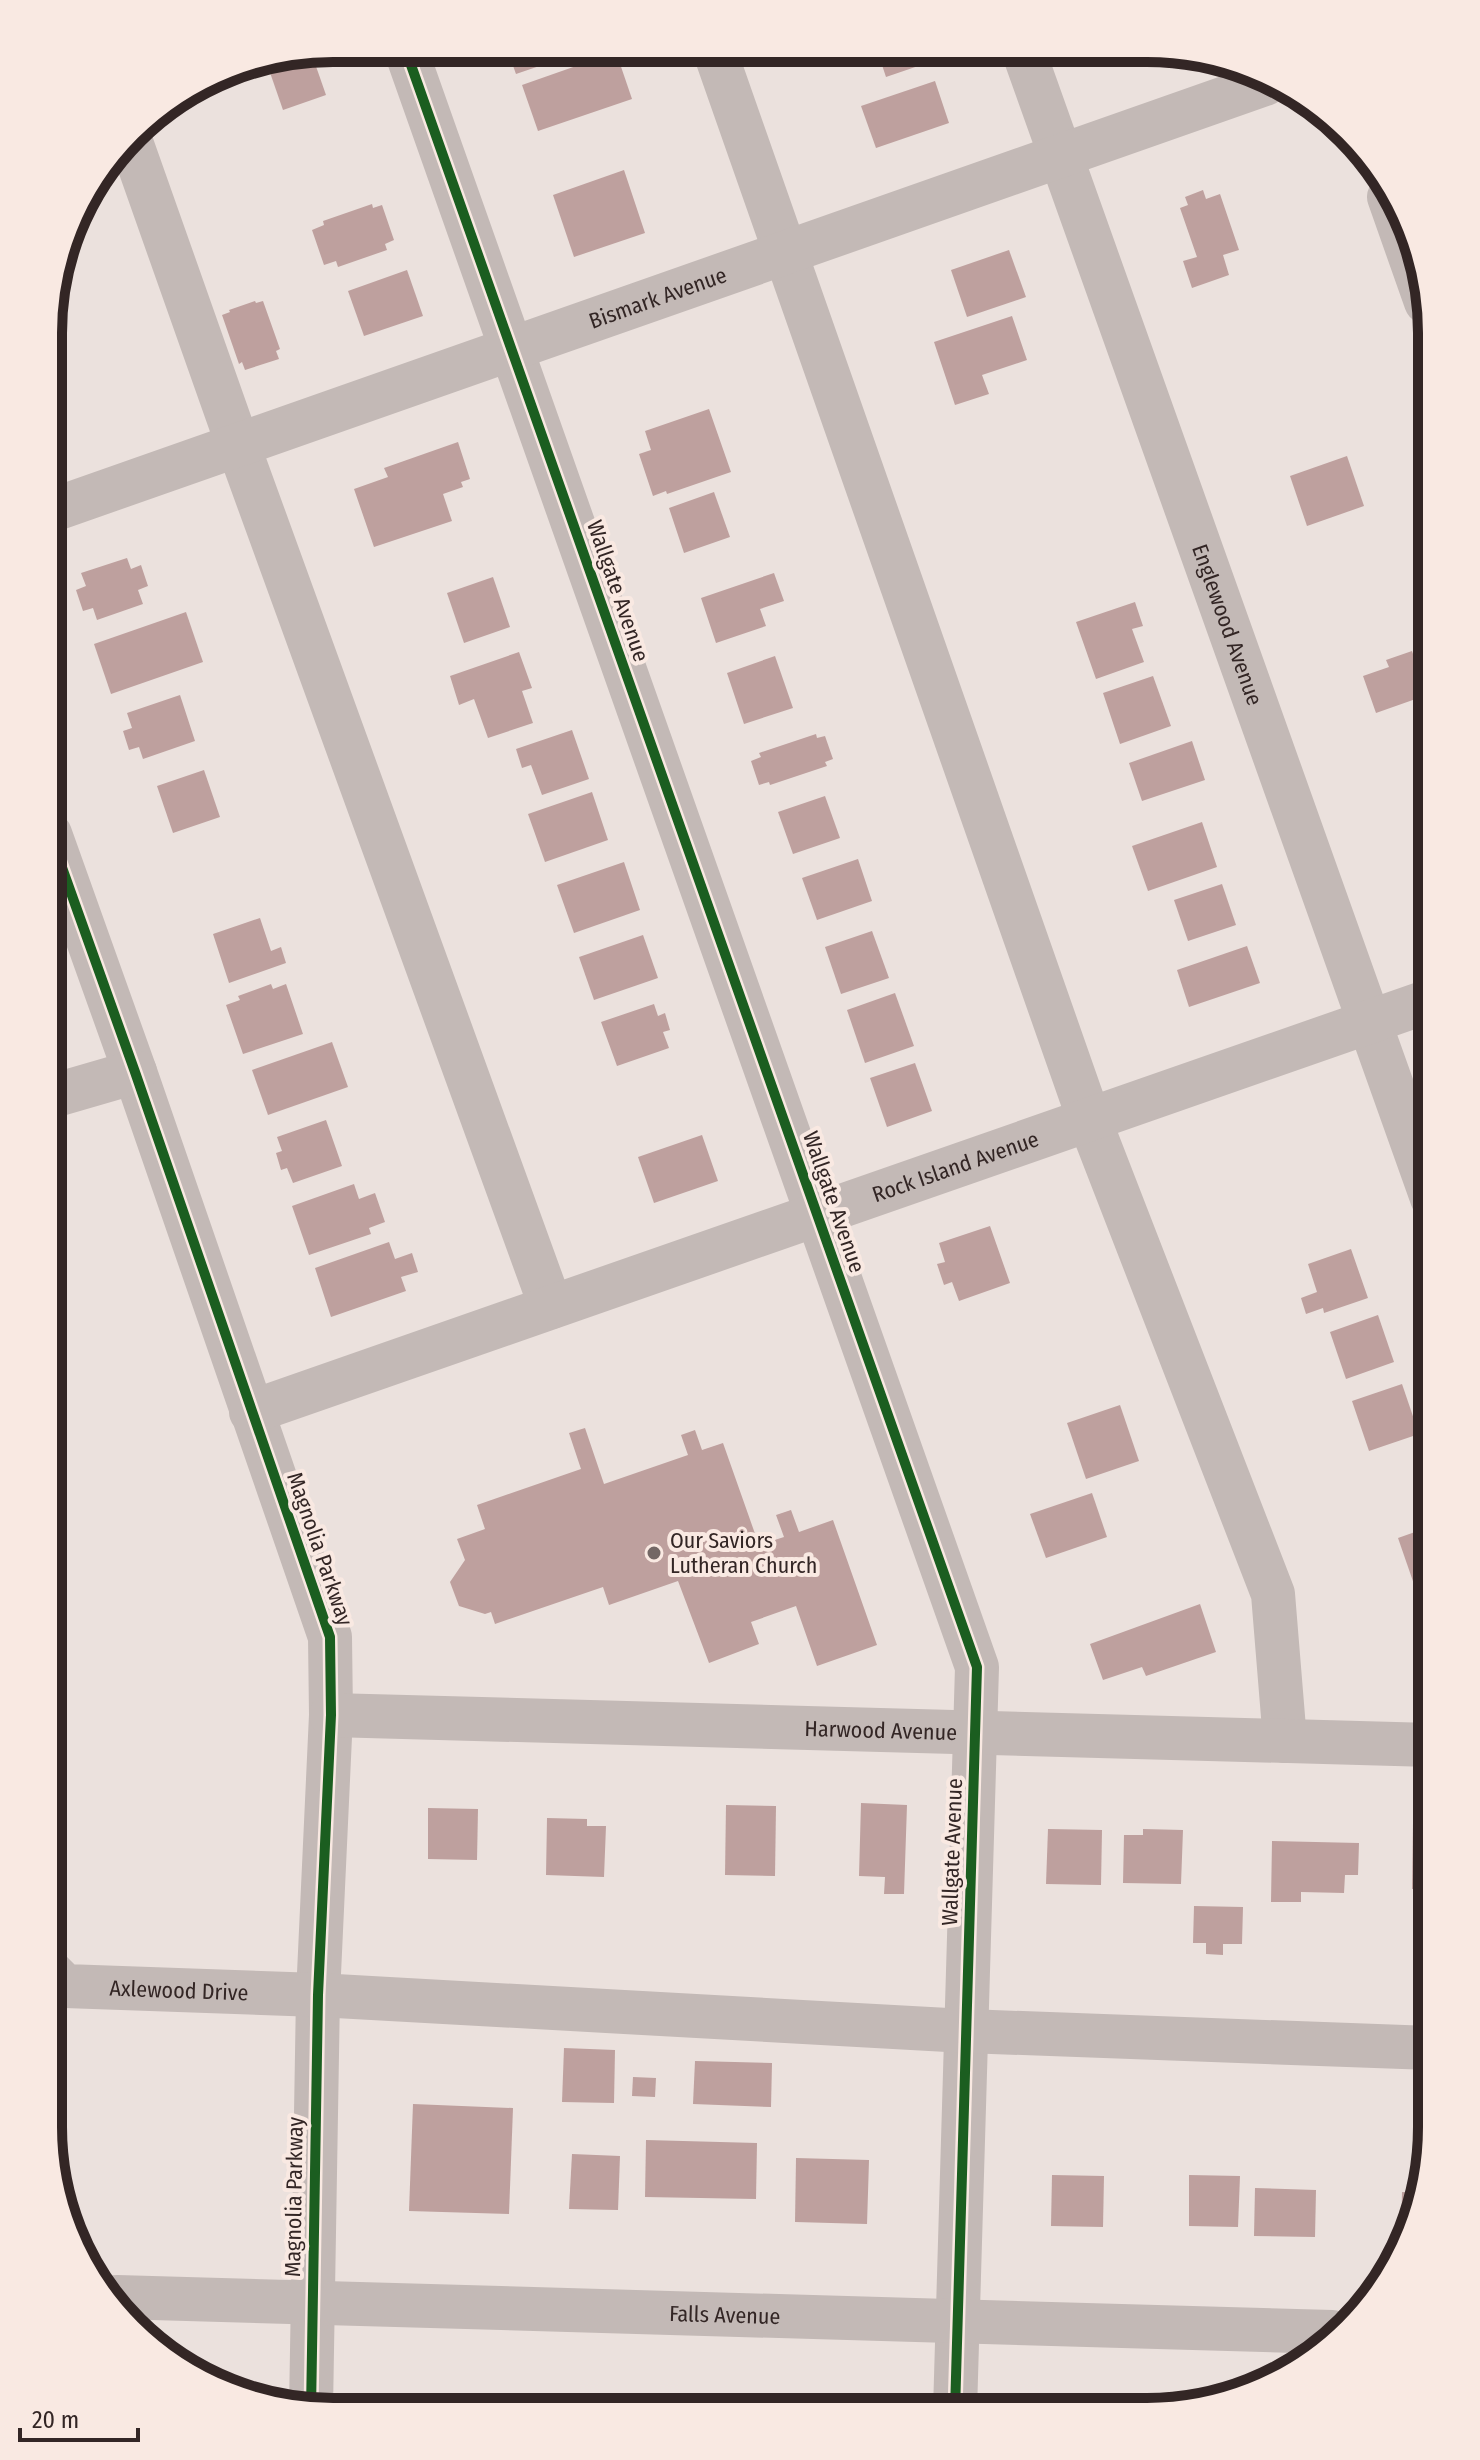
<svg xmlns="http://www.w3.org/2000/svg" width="1480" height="2460" font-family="'Fira Sans Condensed',sans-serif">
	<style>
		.building { fill: #bea09e }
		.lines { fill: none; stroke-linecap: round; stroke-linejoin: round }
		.minor { stroke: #c3b9b6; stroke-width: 44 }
		.cycleway-casing { stroke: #f9e9e2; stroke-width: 15 }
		.cycleway { stroke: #1b5e20; stroke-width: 10 }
		.poi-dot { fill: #736765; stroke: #f9e9e2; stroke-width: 3 }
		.labels { text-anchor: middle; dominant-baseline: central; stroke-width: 8; stroke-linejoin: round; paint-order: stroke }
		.street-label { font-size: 22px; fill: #332625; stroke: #f9e9e2 }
		.poi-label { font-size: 22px; fill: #332625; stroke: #f9e9e2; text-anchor: start }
		.rim { fill: none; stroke: #332625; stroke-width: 10 }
	</style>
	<rect width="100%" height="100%" fill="#ebe1dd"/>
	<!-- building -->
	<g class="building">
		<path d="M507,49h57l2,8 -50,17z"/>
		<path d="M877,50h49l4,12 -44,15z"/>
		<path d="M311,52l15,43 -43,15 -17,-49z"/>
		<path d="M616,52l16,47 -94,32 -16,-46z"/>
		<path d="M935,81l14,42 -73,25 -15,-42z"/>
		<path d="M624,170l21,63 -71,24 -21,-62z"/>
		<path d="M1203,190l3,9 14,-5 19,56 -16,5 6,20 -37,13 -9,-27 14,-4 -17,-49 8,-3 -3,-8z"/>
		<path d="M372,204l1,4 9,-3 12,35 -9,4 2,6 -49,17 -2,-6 -12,4 -12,-35 12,-5 -1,-4z"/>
		<path d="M1009,250l17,47 -59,20 -16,-47z"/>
		<path d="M407,270l16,46 -59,20 -16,-45z"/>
		<path d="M255,301l1,2 7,-2 17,48 -4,2 3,8 -34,11 -3,-8 -3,2 -17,-49 8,-3 -1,-2z"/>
		<path d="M1012,316l15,44 -45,15 7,19 -34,11 -21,-63z"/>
		<path d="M709,409l22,63 -64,22 -1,-3 -13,5 -14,-42 12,-4 -6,-19z"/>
		<path d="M458,442l12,37 -9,3 2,5 -20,7 9,27 -78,26 -20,-58 34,-12 -4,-9z"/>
		<path d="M1347,456l17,50 -57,20 -17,-50z"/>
		<path d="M714,492l16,45 -46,16 -15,-45z"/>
		<path d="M127,558l4,11 10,-4 7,21 -10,4 5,14 -46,16 -4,-12 -10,3 -7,-21 10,-4 -5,-13z"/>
		<path d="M774,573l10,28 -24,8 6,17 -50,17 -15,-45z"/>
		<path d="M493,577l17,50 -46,16 -17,-50z"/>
		<path d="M1135,602l8,24 -11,3 12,33 -48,17 -20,-57z"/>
		<path d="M186,612l17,50 -92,32 -17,-50z"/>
		<path d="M1412,651l15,44 -51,18 -13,-37 26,-9 -3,-7z"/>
		<path d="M519,652l13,36 -10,3 11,32 -45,15 -14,-39 -15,6 -9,-29z"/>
		<path d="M775,656l18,52 -49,16 -17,-51z"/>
		<path d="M1153,676l18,50 -51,18 -17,-51z"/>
		<path d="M180,695l15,46 -52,18 -4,-12 -10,3 -6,-19 9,-3 -5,-15z"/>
		<path d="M572,730l17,49 -47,16 -11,-30 -9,3 -6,-19z"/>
		<path d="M816,734l1,4 8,-2 8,23 -8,3 2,4 -57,19 -1,-3 -10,3 -8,-24 10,-4 -2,-4z"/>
		<path d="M1192,741l13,39 -63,21 -13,-38z"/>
		<path d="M204,770l16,47 -47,16 -16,-47z"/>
		<path d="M592,792l16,48 -63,22 -17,-48z"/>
		<path d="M825,796l15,42 -47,16 -15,-42z"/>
		<path d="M1432,801v50l-3,1 -16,-44z"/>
		<path d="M1202,822l15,45 -69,24 -16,-45z"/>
		<path d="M858,859l14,42 -55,19 -15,-42z"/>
		<path d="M624,862l16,48 -66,23 -17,-48z"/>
		<path d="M1222,884l14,41 -48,16 -14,-41z"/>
		<path d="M260,918l11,33 10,-4 5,16 -57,20 -16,-49z"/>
		<path d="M872,931l17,47 -48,16 -16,-47z"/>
		<path d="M643,935l15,43 -64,22 -15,-43z"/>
		<path d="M1247,946l13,37 -71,24 -12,-37z"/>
		<path d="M271,984l2,5 13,-5 17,50 -60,20 -17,-49 14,-5 -2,-4z"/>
		<path d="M895,993l19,53 -49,17 -18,-53z"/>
		<path d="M654,1004l4,12 7,-3 5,17 -7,2 6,16 -52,18 -16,-44z"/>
		<path d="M332,1042l16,45 -80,28 -16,-45z"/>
		<path d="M915,1063l17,48 -45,16 -17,-49z"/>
		<path d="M326,1120l16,46 -49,17 -6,-15 -6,2 -5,-17 6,-2 -5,-14z"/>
		<path d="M702,1135l16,46 -64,22 -16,-46z"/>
		<path d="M354,1184l5,15 16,-6 10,29 -16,6 2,6 -62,21 -17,-49z"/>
		<path d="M990,1226l20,57 -51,18 -7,-19 -8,3 -7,-21 8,-2 -6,-19z"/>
		<path d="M389,1242l6,17 17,-6 6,19 -17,5 5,14 -75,26 -16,-49z"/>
		<path d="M1351,1249l17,49 -44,15 -1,-5 -17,6 -5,-16 16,-6 -9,-28z"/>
		<path d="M1378,1315l16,47 -48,17 -16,-47z"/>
		<path d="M1402,1384l17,50 -50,17 -17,-50z"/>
		<path d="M1120,1405l19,56 -53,18 -19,-56z"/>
		<path d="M585,1428l19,56 84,-29 -7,-20 14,-5 7,20 21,-7 36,102 25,-8 -8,-22 15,-5 8,22 34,-12 44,125 -60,21 -21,-60 -45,16 8,22 -50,19 -31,-82 -69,24 -6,-18 -108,37 -4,-12 -6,2 -26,-8 -9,-24 15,-22 -8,-21 28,-10 -8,-24 104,-36 -12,-36z"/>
		<path d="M1092,1493l15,44 -61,21 -16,-44z"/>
		<path d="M1432,1526v59l-16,5 -18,-52z"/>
		<path d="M1200,1604l16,48 -70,24 -4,-9 -39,13 -13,-36z"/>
		<path d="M1432,1612v56h-1l-10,-30 6,-2 -7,-20z"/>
		<path d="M861,1803l46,2 -3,89h-20l1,-17 -26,-1z"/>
		<path d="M726,1805l50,1 -1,70 -50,-1z"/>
		<path d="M428,1808l50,1 -1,51 -49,-1z"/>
		<path d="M547,1818l40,1v7h19l-2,51 -58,-2z"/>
		<path d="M1413,1822l18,1v67l-19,-1z"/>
		<path d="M1048,1829l54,1 -1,55 -55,-1z"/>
		<path d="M1143,1829l40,1 -2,54 -58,-1 1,-48h19z"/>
		<path d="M1272,1841l87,2 -1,32h-13l-1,18 -43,-1v10h-30z"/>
		<path d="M1194,1906l49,1 -1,37h-19v11l-17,-1v-11h-13z"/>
		<path d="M564,2048l51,2 -1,53 -52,-1z"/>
		<path d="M695,2061l77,2 -1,44 -78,-3z"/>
		<path d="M633,2077l23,1 -1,19 -23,-1z"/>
		<path d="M413,2104l100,4 -4,106 -100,-3z"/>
		<path d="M646,2140l111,3 -1,56 -111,-2z"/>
		<path d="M572,2154l48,2 -2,54 -49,-1z"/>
		<path d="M796,2158l73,2 -2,64 -72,-2z"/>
		<path d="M1052,2175l52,1 -1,51 -52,-1z"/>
		<path d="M1189,2175l51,1 -2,51 -49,-1z"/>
		<path d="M1255,2188l61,2 -1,47 -61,-1z"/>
		<path d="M1402,2192l20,1 -5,26 -14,25h-2z"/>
		<path d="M800,2396l28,1 -1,14h-27z"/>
		<path d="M395,2399l97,3 -1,8h-96z"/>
		<path d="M861,2399h24v12h-25z"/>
		<path d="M568,2404l48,1v6l-48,-1z"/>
	</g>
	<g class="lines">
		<!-- minor -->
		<g class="minor">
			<path d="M405,48l572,1619 -22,744"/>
			<path d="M714,49l375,1070 184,475 12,147"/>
			<path id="s1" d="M1023,50l409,1148"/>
			<path d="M130,139l108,306 313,862"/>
			<path d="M1389,197l37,105"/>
			<path id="s2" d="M50,511l1215,-427"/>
			<path d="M50,834l85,238 195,565 1,78 -13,280 -7,415"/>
			<path d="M49,1097l86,-25"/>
			<path id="s3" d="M251,1412l1181,-412"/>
			<path id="s4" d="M331,1715l1100,30"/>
			<path id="s5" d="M48,1969l17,17 253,9 648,36 465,17"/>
			<path id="s6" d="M117,2297l1215,35"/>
		</g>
		<defs>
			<g id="cycleway">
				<path d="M405,48l572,1619 -22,744"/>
				<path d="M50,834l85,238 195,565 1,78 -13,280 -7,415"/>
			</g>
		</defs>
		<!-- cycleway casing -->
		<use href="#cycleway" class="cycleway-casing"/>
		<!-- cycleway -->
		<use href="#cycleway" class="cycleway"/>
	</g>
	<!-- markers -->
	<circle class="poi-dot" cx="654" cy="1553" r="8"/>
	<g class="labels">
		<!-- street labels -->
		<g class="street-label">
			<text stroke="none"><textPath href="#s2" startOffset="644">Bismark Avenue</textPath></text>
			<text transform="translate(618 591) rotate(71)">Wallgate Avenue</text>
			<text stroke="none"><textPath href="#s1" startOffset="610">Englewood Avenue</textPath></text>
			<text stroke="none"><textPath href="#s3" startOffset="746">Rock Island Avenue</textPath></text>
			<text transform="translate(834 1202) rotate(71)">Wallgate Avenue</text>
			<text transform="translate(320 1549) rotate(71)">Magnolia Parkway</text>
			<text stroke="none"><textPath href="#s4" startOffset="550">Harwood Avenue</textPath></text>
			<text transform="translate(952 1852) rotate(-88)">Wallgate Avenue</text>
			<text stroke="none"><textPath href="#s5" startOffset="138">Axlewood Drive</textPath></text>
			<text transform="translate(294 2197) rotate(-89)">Magnolia Parkway</text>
			<text stroke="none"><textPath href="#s6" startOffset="608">Falls Avenue</textPath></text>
		</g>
		<!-- poi labels -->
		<g class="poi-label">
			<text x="670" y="1540">Our Saviors<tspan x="670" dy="25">Lutheran Church</tspan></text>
		</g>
	</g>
	<!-- crop -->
	<path d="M0 0H1480V2460H0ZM333 62H1147A271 271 0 0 1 1418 333V2127A271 271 0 0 1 1147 2398H333A271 271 0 0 1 62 2127V333A271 271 0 0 1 333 62Z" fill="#f9e9e2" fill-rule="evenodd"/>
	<path class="rim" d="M333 62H1147A271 271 0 0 1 1418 333V2127A271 271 0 0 1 1147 2398H333A271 271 0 0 1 62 2127V333A271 271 0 0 1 333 62Z"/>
	<!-- scale -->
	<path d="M20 2428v12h118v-12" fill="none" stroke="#332625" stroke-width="4"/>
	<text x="32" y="2428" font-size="24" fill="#332625" stroke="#f9e9e2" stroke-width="6" paint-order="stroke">20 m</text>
</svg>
